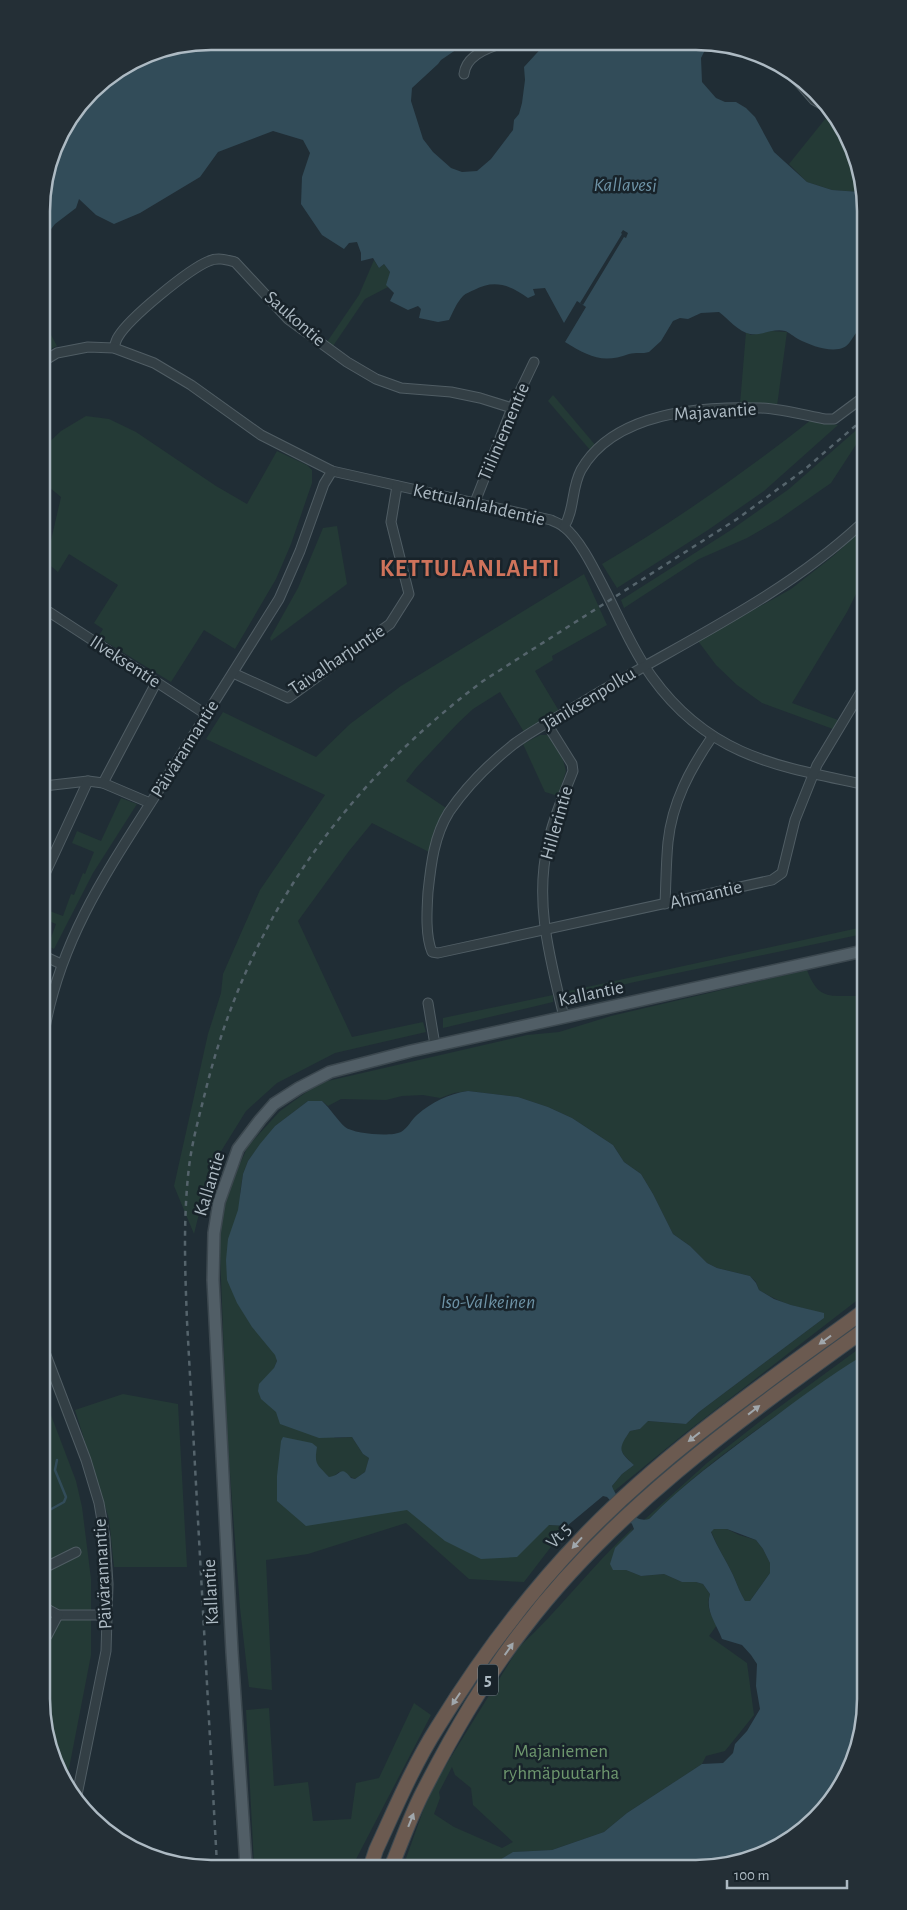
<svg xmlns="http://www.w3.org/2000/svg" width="907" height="1910" font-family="'Alegreya Sans',sans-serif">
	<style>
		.green { fill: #243a36; fill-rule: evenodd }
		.water { fill: #324c59; fill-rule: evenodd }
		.pier { fill: #202d35 }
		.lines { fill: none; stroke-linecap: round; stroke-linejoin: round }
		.stream { stroke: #324c59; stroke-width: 2.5 }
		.minor-casing { stroke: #505d64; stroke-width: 11 }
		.major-casing { stroke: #3c484f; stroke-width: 14 }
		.highway-casing { stroke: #3d4950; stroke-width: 16 }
		.minor { stroke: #333f45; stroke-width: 9 }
		.major { stroke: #515e66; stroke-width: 11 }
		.highway { stroke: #6b5a50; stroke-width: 14 }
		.rail { stroke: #55646c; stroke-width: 2.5; stroke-dasharray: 5 5; stroke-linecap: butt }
		.oneway { fill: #a0a7ac }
		.labels { text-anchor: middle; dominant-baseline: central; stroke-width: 5; stroke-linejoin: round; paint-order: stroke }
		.shield { fill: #18232a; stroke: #808d95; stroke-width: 1 }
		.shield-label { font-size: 18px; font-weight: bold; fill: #adbac3 }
		.street-label { font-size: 19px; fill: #adbac3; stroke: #18232a }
		.park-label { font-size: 19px; fill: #6e976e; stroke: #18232a }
		.water-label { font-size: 20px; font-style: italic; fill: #6e93a6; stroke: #18232a }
		.district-label { font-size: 24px; font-weight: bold; letter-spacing: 1px; fill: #cf735b; stroke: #18232a }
		.rim { fill: none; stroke: #adbac3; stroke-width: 2.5 }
	</style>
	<rect width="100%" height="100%" fill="#202d35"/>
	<!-- green -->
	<g class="green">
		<path d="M830,113h4l3,4 23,50v25l-28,-2 -25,-8 -18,-18z"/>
		<path d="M374,260l5,8 5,-4 6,8 -3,13 1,2 -23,12 -32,47 -6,-4 32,-47z"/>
		<path d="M42,318l15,28 -15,7z"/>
		<path d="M771,331l16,1 -10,74 -37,-2 6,-72 5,3z"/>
		<path d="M553,395l43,51 -5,5 -43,-50z"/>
		<path d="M86,416l23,3 27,13 80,54 31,18 30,-53 30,14 5,5v13l-21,61 -15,35 -41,70 -31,-19 -33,52 -73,-45 5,-8 -9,-6 24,-38 -49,-31 -11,18 -12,-10 15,-65 -18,-15v-34l18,-17z"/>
		<path d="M811,420l27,5 -74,66 -56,39 -91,58 -15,-24c73,-43 142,-91 209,-144z"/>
		<path d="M861,426v11l-30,46 -53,37 -31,18 -48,21 -75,49 -3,-8 110,-70 58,-41z"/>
		<path d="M337,526l10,58 -76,57 -1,-3 28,-50 25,-60z"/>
		<path d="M861,531v53l-14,28 -55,91 46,17 -5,9 -71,-26 -25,-18 -21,-20 -18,-24 93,-52 41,-32z"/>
		<path d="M584,574l23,51 -55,31 1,4 -18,11 24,40 -35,21 -24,-40 -27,17 -15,14 -42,45 -10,13 40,27 -11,21 -6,23 -57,-29 -23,28 -51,70 54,116 71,-15 3,10 -91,21 -58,30 -31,28 -36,58 -16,65 -20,-48 34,-152 13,-41 2,-19 37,-84 65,-95 -119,-56 17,-27 93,45 34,-33 51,-38z"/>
		<path d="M540,735h7l5,4 11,21 3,11 -8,25 -13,-4 -22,-48z"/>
		<path d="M121,798l16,6 -44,69 -39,76 -6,-3 8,-22 -12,-5v-10l19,7 8,-22 3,1 9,-22 2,1 9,-22 -22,-9 5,-12 24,10z"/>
		<path d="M863,927v7l-233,49 -64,17 -2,-8z"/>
		<path d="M807,970c12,32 24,25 53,26l3,7 1,292 -180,139 -71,58 -1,-6 10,-12 12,-9c-16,-15 -17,-16 -4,-34l10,-2 7,-8 39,3 13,-12 125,-94c-14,-11 -18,-8 -33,-13 -11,-3 -22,-9 -32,-15l-3,-8 -6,-6 -33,-8 -10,-5 -17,-17 -17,-12 -20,-40 -12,-20 -17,-12 -11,-17 -41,-27 -24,-11 -30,-10 -50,-6 -14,2 -14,5 -17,-3 -21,1 -16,4 -45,-1 -13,7 -6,-5h-14l-33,25 -27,35 -5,13 -3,19 37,168 -3,7 61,70 17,-1 11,17 6,4 -4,14 -10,7 -16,-7 -6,5h-4c-5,-5 -14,-10 -14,-17 -1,-8 1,-8 -3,-17l6,34 90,33 12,9 147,7 -43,56 -55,-3 -63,-56 -98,31 -42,6 6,130 -23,-3 -9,-79 -13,-175 -8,-206 9,-37 20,-44 32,-35 39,-28 208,-48 32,-3 52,-16z"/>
		<path d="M553,995v7l-110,26v-10z"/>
		<path d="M864,1345v10c-72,51 -153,101 -215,164l-5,1 63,-57 56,-44z"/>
		<path d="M123,1394l55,10 9,163h-73l-5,-48 -34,-109z"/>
		<path d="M46,1402l30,79 6,26 9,72v76l-25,129 -19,-41z"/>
		<path d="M633,1528l-20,42h13l15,6 23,-2 18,8h14l7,2 7,10c-4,12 0,20 7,31l-8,11 38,27 7,52 -29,36 -19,5 -4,8 -75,49 -23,19 -52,18 -38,2 -21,12h-89l20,-56 14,-30 81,-131c41,-37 73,-82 114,-119zM452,1767l3,8 16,13 2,17 40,37 -11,6 -48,-21 -20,-13 6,-16 -1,-6z"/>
		<path d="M714,1529h13l12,6 17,5 7,9 7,14v10l-20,28h-5c-5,-8 -8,-17 -12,-26 -7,-15 -16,-28 -22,-44z"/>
		<path d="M414,1703l17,12 -78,150h-99l-8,-155 23,-2 5,78 34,-4 5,39 38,-2 5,-36 23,-5z"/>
	</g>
	<!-- water -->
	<g class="water">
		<path d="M211,41l255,2 -25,17 -3,4 -26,24 -1,13 12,38 10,13 18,16 11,4 15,-1 14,-12 22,-29 1,-10 5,-6 3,-11 3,-23 -1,-13 22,-24 162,1 -7,14 1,24 14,16 9,4h11l10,6 9,9 19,35 33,30 25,8 28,2v137c-8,6 -9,18 -21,20 -14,2 -29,-4 -41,-10 -4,-2 -9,-7 -13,-8 -12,-3 -23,5 -35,3 -11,-2 -22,-15 -31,-22l-18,1 -13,6 -8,-1 -7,3 -12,20 -12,11c-6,2 -14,0 -20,2 -27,10 -41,2 -64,-12l21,-35 -9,-6 -13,22 -19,-35 -12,1 2,6 -7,3c-18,-13 -34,-19 -54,-8 -4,2 -8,3 -11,6 -6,6 -10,16 -14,24l-11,2 -19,-4 2,-9 -3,-3 -10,4 -18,-9 4,-8 -8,-8 4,-13 -6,-8 -5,4 -6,-10 -12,3v-8l-4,-11 -8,1 -5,6 -22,-14 -21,-31 1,-27 8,-24 -7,-13 -30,-9 -55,21 -18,25 -60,36 -26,11 -18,-9 -17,-16 -3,9 -21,16 -13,17v-41l17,-64 40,-52 48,-30z"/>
		<path d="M468,1091l50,6 30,10 24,11 41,27 11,17 17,12 12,20 20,40 17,12 17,17 10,5 33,8 6,7 3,7 15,9 17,6 33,8v5l-125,94 -13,12 -38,-3 -8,8 -10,2c-12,18 -12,20 4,34l-12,9 -10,12c2,8 18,27 25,32 4,2 8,2 12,1 34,-35 73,-63 112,-92 34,-25 67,-51 103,-72l1,355 -12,53 -23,39 -40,38 -50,23 -247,1 20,-12 39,-2 52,-18 23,-19 75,-49 21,-1 10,-10 2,-9 12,-13 13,-22 -4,-23 1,-22 -6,-9 -9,-10 -20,-6c-6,-16 -17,-28 -12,-45l-7,-10 -7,-2h-14l-18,-8 -23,2 -15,-6h-13l-3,-6 5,-16 19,-19 -2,-5 -25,-27 -4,-1 -36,30 -18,-1 -32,32 -36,2 -36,-18 -38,-31 -101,16 -29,-25v-25l4,-35 2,-4 29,6 5,4c-3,18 0,17 12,30 12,-1 11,-13 22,1l4,1 10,-7 4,-14 -6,-4 -11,-17 -33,1 -39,-14 -4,-12 -15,-13 -3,-8 1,-7 15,-16 3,-7 -2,-6 -23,-28 -15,-24 -10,-23 -1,-20 2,-21 10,-29 5,-36 5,-13 12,-17 15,-18 33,-25h14c9,8 15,19 23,26 9,7 46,10 56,5 7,-4 10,-12 16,-17 15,-13 31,-21 51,-24zM714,1529h13l29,11 7,9 7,14v10l-20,28h-5c-5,-8 -8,-17 -12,-26 -7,-15 -16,-28 -22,-43z"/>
	</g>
	<!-- pier -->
	<path class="pier" d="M623,230l5,3 -2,5 -2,-1 -41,68 -3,-2 42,-69 -1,-1z"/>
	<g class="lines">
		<!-- stream -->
		<path class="stream" d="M46,1512l18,-10 2,-5 -11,-27 2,-10"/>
		<defs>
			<g id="minor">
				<path d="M464,74c2,-19 25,-27 41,-31"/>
				<path d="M794,77l20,23 16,9"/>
				<path d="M114,348c1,-4 2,-8 4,-11 11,-19 71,-68 91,-76 9,-4 18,-1 26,1l53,57 59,43 29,17 25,9 50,4 29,6 32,10"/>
				<path d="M42,362l15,-9 31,-6 26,1 40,15 37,22 70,50 71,36 219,49c4,2 10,4 13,7 17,13 33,48 43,67 14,28 27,58 45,83 56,78 123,89 210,107"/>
				<path d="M475,502l37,-94 22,-46"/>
				<path d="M861,524c-80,74 -180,119 -273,175 -24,15 -51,28 -74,45 -24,19 -48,43 -65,68 -15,24 -18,52 -21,80 -1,17 -3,43 4,60l6,1 334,-73 10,-7 13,-53 22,-55 45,-75"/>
				<path d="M564,527c11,-18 7,-38 17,-57 33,-58 121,-64 180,-62 21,1 43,7 64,11h9l27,-20"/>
				<path d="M43,608l164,107"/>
				<path d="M233,673l55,25 102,-74 19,-30 -18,-72 6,-36"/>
				<path d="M547,724l25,40 1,7c-9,23 -20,47 -25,72 -14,60 2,115 16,174"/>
				<path d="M103,783l53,-100"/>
				<path d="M44,786l44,-5 15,2 47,20"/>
				<path d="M44,876l44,-95"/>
				<path d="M665,904c1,-21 1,-42 3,-62 4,-39 22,-73 44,-105"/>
				<path d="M44,956l17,8"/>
				<path d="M428,1003l7,42"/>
				<path d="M45,1028c17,-94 67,-164 117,-243 39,-62 78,-123 117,-186l21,-48 24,-67 8,-13"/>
				<path d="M46,1355l40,105 13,43 6,35 3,46 -2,67 -30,149"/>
				<path d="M46,1567l30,-15"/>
				<path d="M47,1609l11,6h49"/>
				<path d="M47,1636l11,-21"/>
			</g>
			<path id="major" d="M246,1865l-14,-213 -19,-372 1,-47 5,-31 19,-53 22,-29 14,-16 25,-16 31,-16 81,-21 452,-100"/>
			<g id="highway">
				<path d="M371,1865l5,-15c19,-41 37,-84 61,-122 42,-68 91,-134 147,-192 83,-86 183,-154 280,-225"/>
				<path d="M392,1865c10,-24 19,-50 31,-73 29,-57 62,-114 101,-164 92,-121 218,-210 340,-298"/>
			</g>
		</defs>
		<!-- minor casing -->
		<use href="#minor" class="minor-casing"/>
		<!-- major casing -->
		<use href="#major" class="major-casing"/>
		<!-- highway casing -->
		<use href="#highway" class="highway-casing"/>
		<!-- minor -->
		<use href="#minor" class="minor"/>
		<!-- major -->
		<use href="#major" class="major"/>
		<!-- highway -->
		<use href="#highway" class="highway"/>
		<!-- rail -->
		<path class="rail" d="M217,1865l-30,-544c-2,-51 -4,-103 2,-154 3,-25 10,-50 16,-74 42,-172 137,-306 278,-412l254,-162 67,-49 57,-49"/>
	</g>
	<!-- one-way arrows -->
	<defs><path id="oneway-solid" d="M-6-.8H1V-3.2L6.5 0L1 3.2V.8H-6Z" transform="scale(1.25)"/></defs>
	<g class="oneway">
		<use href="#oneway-solid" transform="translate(825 1340) rotate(144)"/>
		<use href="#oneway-solid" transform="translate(754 1410) rotate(-38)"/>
		<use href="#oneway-solid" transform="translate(694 1437) rotate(142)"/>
		<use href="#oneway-solid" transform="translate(577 1543) rotate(132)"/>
		<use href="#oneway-solid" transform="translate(509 1649) rotate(-55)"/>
		<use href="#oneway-solid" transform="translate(456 1699) rotate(124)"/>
		<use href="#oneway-solid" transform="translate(411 1820) rotate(-68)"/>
	</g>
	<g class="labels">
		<!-- shield labels -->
		<rect class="shield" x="478" y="1664.5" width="20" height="31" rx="4"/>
		<g class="shield-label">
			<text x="488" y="1680">5</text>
		</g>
		<!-- street labels -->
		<g class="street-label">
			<text transform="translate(295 319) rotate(41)">Saukontie</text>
			<text transform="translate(715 412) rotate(-4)">Majavantie</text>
			<text transform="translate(504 432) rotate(-67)">Tiiliniementie</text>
			<text transform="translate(479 505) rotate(13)">Kettulanlahdentie</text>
			<text transform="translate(337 660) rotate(-34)">Taivalharjuntie</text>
			<text transform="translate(125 662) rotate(33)">Ilveksentie</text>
			<text transform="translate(589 699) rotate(-31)">Jäniksenpolku</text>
			<text transform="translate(185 749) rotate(-58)">Päivärannantie</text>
			<text transform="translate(557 823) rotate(-74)">Hillerintie</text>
			<text transform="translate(706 895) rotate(-13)">Ahmantie</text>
			<text transform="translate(591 994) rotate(-12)">Kallantie</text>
			<text transform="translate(210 1184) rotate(-73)">Kallantie</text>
			<text transform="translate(559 1536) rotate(-47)">Vt 5</text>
			<text transform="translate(103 1574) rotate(-93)">Päivärannantie</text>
			<text transform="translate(211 1592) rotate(-93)">Kallantie</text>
		</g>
		<!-- park labels -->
		<g class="park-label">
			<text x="561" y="1751">Majaniemen<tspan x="561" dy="22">ryhmäpuutarha</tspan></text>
		</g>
		<!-- water labels -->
		<g class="water-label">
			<text x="625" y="185">Kallavesi</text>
			<text x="488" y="1302">Iso-Valkeinen</text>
		</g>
		<!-- district labels -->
		<g class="district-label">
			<text x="470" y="569">KETTULANLAHTI</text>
		</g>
	</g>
	<!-- crop -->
	<path d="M0 0H907V1910H0ZM211 50H696A161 161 0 0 1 857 211V1699A161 161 0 0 1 696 1860H211A161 161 0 0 1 50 1699V211A161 161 0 0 1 211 50Z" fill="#242f36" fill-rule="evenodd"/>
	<path class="rim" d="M211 50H696A161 161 0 0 1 857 211V1699A161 161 0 0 1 696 1860H211A161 161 0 0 1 50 1699V211A161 161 0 0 1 211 50Z"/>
	<!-- scale -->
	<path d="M727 1880v8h120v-8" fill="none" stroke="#adbac3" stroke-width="2.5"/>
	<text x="734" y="1880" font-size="15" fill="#adbac3" stroke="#18232a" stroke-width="4" paint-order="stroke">100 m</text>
</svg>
